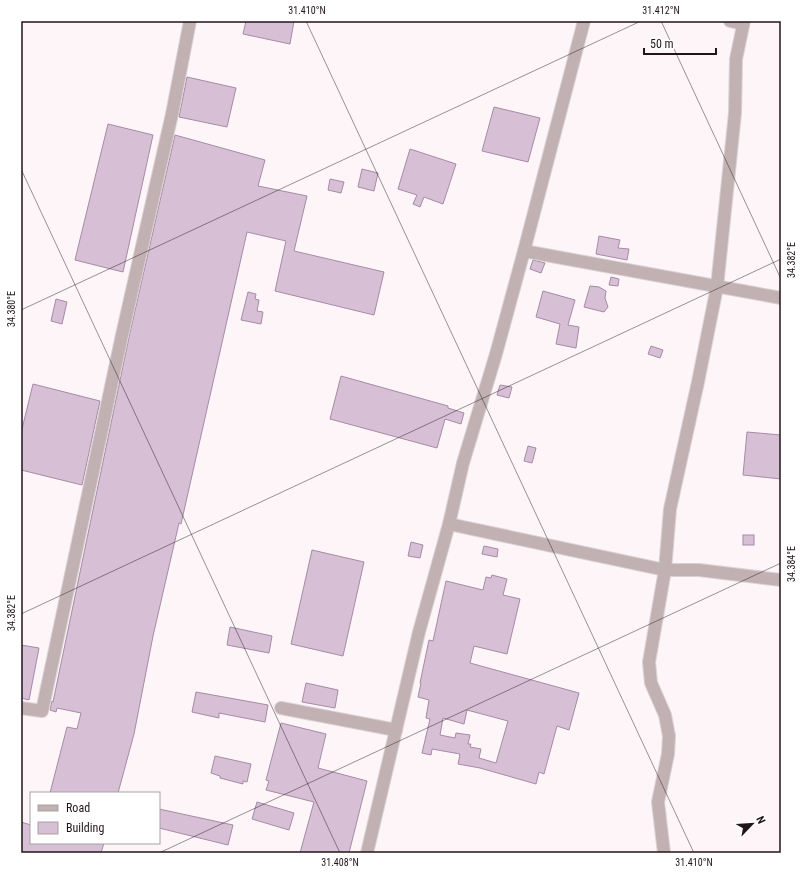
<svg xmlns="http://www.w3.org/2000/svg" width="802" height="874" font-family="'Roboto Condensed',sans-serif">
	<style>
		.building { fill: #d7bfd6; stroke: #a58ba5; fill-rule: evenodd }
		.lines { fill: none; stroke-linecap: round; stroke-linejoin: round }
		.street-casing { stroke: #dad1d4; stroke-width: 14 }
		.street { stroke: #c1b1b2; stroke-width: 12 }
		.ticks { fill: none; stroke: #21141a; stroke-width: 1; stroke-opacity: 0.45 }
		.neatline { fill: none; stroke: #21141a; stroke-width: 1.5 }
		.ticks-label { font-size: 10px; text-anchor: middle; fill: #21141a }
	</style>
	<rect width="100%" height="100%" fill="#fdf5f8"/>
	<!-- building -->
	<g class="building">
		<path d="M246,21h48l-4,23 -47,-10z"/>
		<path d="M187,77l49,11 -9,39 -48,-10z"/>
		<path d="M494,107l46,11 -12,44 -46,-11z"/>
		<path d="M108,124l45,11 -30,137 -48,-12z"/>
		<path d="M175,135l90,25 -7,26 49,10 -13,55 90,21 -10,43 -99,-24 11,-50 -39,-9 -66,292 -2,-1 -26,113 -19,98 -16,59h-68l17,-66 10,2 4,-16 -24,-5 -1,4 -6,-2 2,-9 1,1 76,-365z"/>
		<path d="M410,149l46,15 -13,40 -19,-7 -4,10 -7,-3 4,-9 -19,-6z"/>
		<path d="M362,169l16,4 -4,18 -16,-4z"/>
		<path d="M330,179l14,3 -3,11 -13,-3z"/>
		<path d="M599,236l21,4 -2,8 11,1 -2,11 -31,-6z"/>
		<path d="M533,260l12,3 -4,10 -11,-4z"/>
		<path d="M611,277l8,2 -1,7 -9,-1z"/>
		<path d="M590,286l9,1 7,4 -1,7 3,9 -4,5 -20,-5z"/>
		<path d="M543,291l32,9 -7,25 11,2 -3,21 -20,-4 4,-20 -24,-7z"/>
		<path d="M248,292l8,2 -1,5 4,1 -2,11 6,1 -2,12 -20,-4z"/>
		<path d="M56,299l11,3 -5,22 -11,-3z"/>
		<path d="M651,346l12,4 -3,8 -12,-4z"/>
		<path d="M341,376l107,30v2l16,5 -3,11 -16,-5 -8,29 -107,-29z"/>
		<path d="M33,384l67,17 -18,84 -61,-15v-37z"/>
		<path d="M500,385l12,2 -3,11 -12,-3z"/>
		<path d="M747,432l34,3v44l-38,-4z"/>
		<path d="M528,446l8,2 -4,15 -8,-2z"/>
		<rect x="743" y="535" width="11" height="10"/>
		<path d="M411,542l12,3 -3,13 -12,-2z"/>
		<path d="M484,546l14,3 -1,8 -15,-3z"/>
		<path d="M312,550l52,12 -21,94 -52,-12z"/>
		<path d="M492,575l15,4 -4,16 17,4 -13,55 -33,-8 -4,17 109,30 -10,37 -12,-4 -13,48 -5,-2 -3,12 -56,-16 -22,-4 2,-10 -28,-5 -1,6 -9,-2 8,-34 -4,-1 3,-18 -11,-3 3,-14h-1l9,-43 4,1 13,-60 37,9 3,-13 5,1zM467,710l41,11 -12,42 -17,-5 2,-9 -11,-2 1,-3h-3l2,-9 -14,-2 -1,5 -15,-3 3,-17 21,6z"/>
		<path d="M230,627l42,9 -3,17 -42,-8z"/>
		<path d="M21,645l18,3 -10,52 -8,-2z"/>
		<path d="M306,683l32,7 -3,18 -33,-6z"/>
		<path d="M196,692l72,13 -3,17 -46,-9v5l-27,-6z"/>
		<path d="M281,723l45,11 -8,34 49,13 -18,72h-49l14,-51 -48,-12 3,-9 -3,-1z"/>
		<path d="M215,756l36,8 -4,18 -4,-1v3l-23,-6v-2l-9,-3z"/>
		<path d="M257,802l37,11 -5,17 -37,-11z"/>
		<path d="M159,809l74,16 -5,20 -69,-17z"/>
		<path d="M21,822l10,3v18h73l-3,10h-80z"/>
	</g>
	<g class="lines">
		<defs>
			<g id="street">
				<path d="M730,21l13,3"/>
				<path d="M524,251l257,47"/>
				<path d="M449,524l216,46h34l82,10"/>
				<path d="M21,708l21,3 80,-376 50,-221 18,-93"/>
				<path d="M281,708l115,22"/>
				<path d="M367,853l52,-221 30,-108 14,-61 33,-109 28,-103 60,-230"/>
				<path d="M664,853l-6,-51 10,-48 1,-18 -4,-21 -14,-32 -2,-21 16,-92 5,-61 28,-127 19,-95 18,-174 1,-54 8,-38"/>
			</g>
		</defs>
		<!-- street casing -->
		<use href="#street" class="street-casing"/>
		<!-- street -->
		<use href="#street" class="street"/>
	</g>
	<!-- ticks -->
	<path class="ticks" d="M306,21l388,832M661,21l120,258M21,169l319,684M21,310l620,-289M21,614l760,-355M159,853l622,-290"/>
	<!-- border -->
	<rect width="802" height="874" fill="none" stroke="#ffffff" stroke-width="44"/>
	<!-- legend -->
	<rect x="30" y="792" width="130" height="52" fill="#ffffff" stroke="#a6a1a3"/>
	<rect x="38" y="805" width="20" height="6" fill="#c1b1b2" stroke="#a6a1a3"/>
	<text x="66" y="812" font-size="12" fill="#21141a">Road</text>
	<rect x="38" y="822" width="20" height="12" fill="#d7bfd6" stroke="#a6a1a3"/>
	<text x="66" y="832" font-size="12" fill="#21141a">Building</text>
	<!-- north arrow -->
	<g transform="translate(752 824) rotate(65)" stroke="#ffffff" stroke-width="3" paint-order="stroke">
	<path d="M0-3L7 15L0 10L-7 15Z" fill="#21141a"/>
	<text y="-6" font-size="11" font-weight="bold" text-anchor="middle" fill="#21141a">N</text>
	</g>
	<!-- scale -->
	<path d="M644 48v6h72v-6" fill="none" stroke="#21141a" stroke-width="2"/>
	<text x="650" y="48" font-size="12" fill="#21141a" stroke="#ffffff" stroke-width="3" paint-order="stroke">50 m</text>
	<rect x="22" y="22" width="758" height="830" class="neatline"/>
	<g class="ticks-label">
		<text x="307" y="14">31.410°N</text>
		<text x="661" y="14">31.412°N</text>
		<text transform="translate(791 260) rotate(-90)" y="4">34.382°E</text>
		<text transform="translate(11 309) rotate(-90)" y="4">34.380°E</text>
		<text transform="translate(791 564) rotate(-90)" y="4">34.384°E</text>
		<text transform="translate(11 613) rotate(-90)" y="4">34.382°E</text>
		<text x="340" y="866">31.408°N</text>
		<text x="694" y="866">31.410°N</text>
	</g>
</svg>
